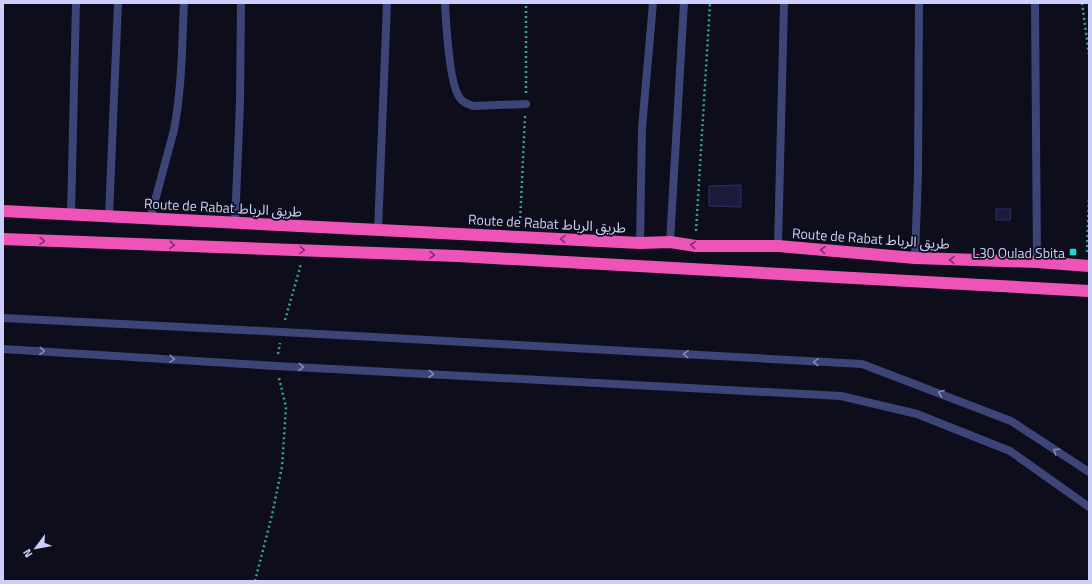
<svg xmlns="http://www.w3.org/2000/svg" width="1092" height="584" font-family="'Titillium Web','Noto Sans Arabic',sans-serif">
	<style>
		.building { fill: #1c1b3b; stroke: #312f65 }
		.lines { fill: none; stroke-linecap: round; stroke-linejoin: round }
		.path { stroke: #38a38b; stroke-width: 2.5; stroke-dasharray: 2 3; stroke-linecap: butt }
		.street { stroke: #3d4477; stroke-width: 8 }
		.highway { stroke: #ee54b7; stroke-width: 12 }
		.oneway { stroke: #7e306a }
		.oneway2 { stroke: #858ab8 }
		.poi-dot { fill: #15ded1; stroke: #0d0d1c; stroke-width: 1.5 }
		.labels { text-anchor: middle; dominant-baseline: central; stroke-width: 3.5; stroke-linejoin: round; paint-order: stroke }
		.street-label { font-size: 14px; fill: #cdcffa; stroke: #0d0d1c }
		.poi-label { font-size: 14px; fill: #cdcffa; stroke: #0d0d1c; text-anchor: end }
	</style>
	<rect width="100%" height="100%" fill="#0d0d1c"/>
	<!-- building -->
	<g class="building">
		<path d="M741,185v22l-32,-1v-20z"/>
		<path d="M996,209h15l-1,11h-14z"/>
	</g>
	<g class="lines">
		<!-- path -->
		<g class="path">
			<path d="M1082,3l7,52"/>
			<path d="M526,93v-90"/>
			<path d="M520,223l5,-107"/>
			<path d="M696,231l14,-228"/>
			<path d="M1087,252l2,-53"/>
			<path d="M285,320l16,-56"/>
			<path d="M278,354l2,-11"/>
			<path d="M255,581l17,-66 10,-48 4,-60 -7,-29"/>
		</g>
		<!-- street -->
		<g class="street">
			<path d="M445,3c1,19 4,82 15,95 3,5 8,6 13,8l53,-2"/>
			<path d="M1035,3l2,259"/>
			<path d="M71,214l5,-211"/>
			<path d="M109,216l9,-213"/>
			<path d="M150,219l24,-89c8,-42 8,-85 10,-127"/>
			<path d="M235,224l5,-122 1,-99"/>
			<path d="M378,230l9,-227"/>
			<path d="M670,242l14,-239"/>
			<path d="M640,243l2,-115 11,-125"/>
			<path d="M778,246l6,-243"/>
			<path d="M915,258l3,-85 1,-170"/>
			<path d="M3,318l279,14 580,32 149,57 78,51"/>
			<path d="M3,349l273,17 565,30 76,18 93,37 79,56"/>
		</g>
		<!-- highway -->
		<g class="highway">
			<path d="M3,211l516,26 121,6 30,-1 26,4h82l137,12 122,4 52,4"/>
			<path d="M3,239l454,17 632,35"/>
		</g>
	</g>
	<!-- one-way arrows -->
	<defs><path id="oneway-chevron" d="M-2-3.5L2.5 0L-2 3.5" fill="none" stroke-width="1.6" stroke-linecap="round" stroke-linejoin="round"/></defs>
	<g class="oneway">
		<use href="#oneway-chevron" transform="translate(563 239) rotate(-177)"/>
		<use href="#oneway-chevron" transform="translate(42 241) rotate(2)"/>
		<use href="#oneway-chevron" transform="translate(172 245) rotate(2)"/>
		<use href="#oneway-chevron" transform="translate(693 245) rotate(-175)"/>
		<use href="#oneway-chevron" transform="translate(302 250) rotate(2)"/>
		<use href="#oneway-chevron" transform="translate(823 250) rotate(-175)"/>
		<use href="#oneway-chevron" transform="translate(432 255) rotate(2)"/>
		<use href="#oneway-chevron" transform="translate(952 260) rotate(-178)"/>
	</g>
	<g class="oneway2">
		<use href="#oneway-chevron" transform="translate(42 351) rotate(4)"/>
		<use href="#oneway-chevron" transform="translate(686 354) rotate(-177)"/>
		<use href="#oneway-chevron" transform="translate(172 359) rotate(4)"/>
		<use href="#oneway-chevron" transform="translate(816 362) rotate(-177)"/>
		<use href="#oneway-chevron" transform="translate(301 367) rotate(3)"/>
		<use href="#oneway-chevron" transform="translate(431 374) rotate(3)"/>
		<use href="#oneway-chevron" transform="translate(941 393) rotate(-159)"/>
		<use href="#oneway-chevron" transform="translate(1056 451) rotate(-146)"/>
	</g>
	<!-- markers -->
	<rect class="poi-dot" x="1069" y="248" width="8" height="8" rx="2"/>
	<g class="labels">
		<!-- street labels -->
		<g class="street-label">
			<text transform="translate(223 207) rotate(3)">Route de Rabat طريق الرباط</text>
			<text transform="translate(547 223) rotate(3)">Route de Rabat طريق الرباط</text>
			<text transform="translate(871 238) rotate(4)">Route de Rabat طريق الرباط</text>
		</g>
		<!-- poi labels -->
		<g class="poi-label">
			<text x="1065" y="252">L30 Oulad Sbita</text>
		</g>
	</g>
	<!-- border -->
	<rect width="1092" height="584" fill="none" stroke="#cdcffa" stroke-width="8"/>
	<!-- north arrow -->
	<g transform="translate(36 548) rotate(238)" stroke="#0d0d1c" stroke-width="3" paint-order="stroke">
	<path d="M0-3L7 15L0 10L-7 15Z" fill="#cdcffa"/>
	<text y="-6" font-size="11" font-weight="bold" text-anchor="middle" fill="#cdcffa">N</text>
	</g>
</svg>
